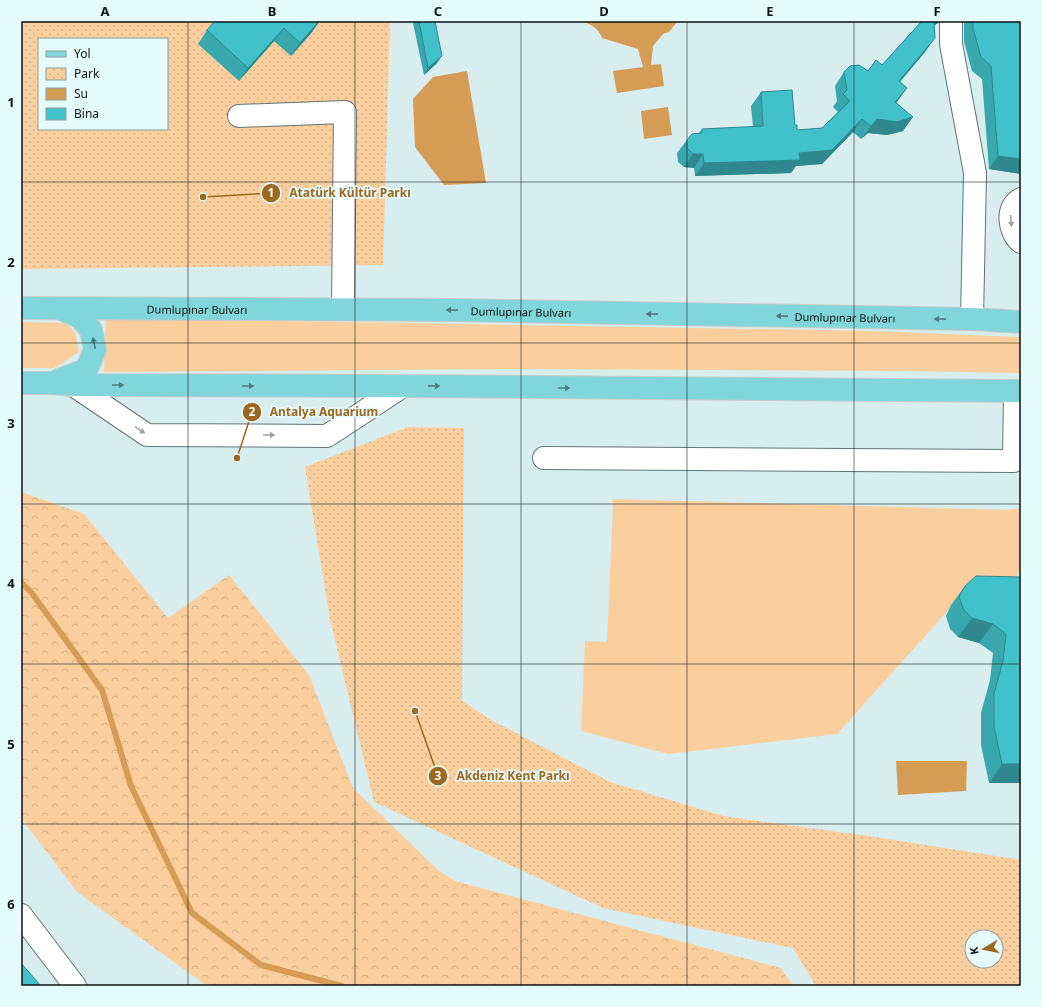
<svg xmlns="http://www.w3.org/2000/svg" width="1042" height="1007" font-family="'Noto Sans',sans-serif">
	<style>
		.grass { fill: #facf9d }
		.forest { fill: url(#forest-crowns) }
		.park { fill: url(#park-dots); fill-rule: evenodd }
		.water { fill: #d59c56 }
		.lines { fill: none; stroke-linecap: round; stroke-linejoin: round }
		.stream { stroke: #d59c56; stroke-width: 6 }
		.minor-casing { stroke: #627576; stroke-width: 24 }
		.major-casing { stroke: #cacbcb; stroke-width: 24 }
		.minor { stroke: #fff; stroke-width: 22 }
		.major { stroke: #81d6db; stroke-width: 22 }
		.wall { fill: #38a7ae }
		.shaded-wall { fill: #2e888d }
		.building { fill: #41c2ca; stroke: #2e888d }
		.oneway { fill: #9ea1a1 }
		.oneway2 { fill: #4c7e81 }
		.grid { fill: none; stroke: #0c1314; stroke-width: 1; stroke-opacity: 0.55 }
		.labels { text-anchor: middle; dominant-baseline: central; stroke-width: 3.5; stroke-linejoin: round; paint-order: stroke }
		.street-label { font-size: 11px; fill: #0c1314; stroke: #e5fafb }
		.leader { fill: none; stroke: #9c681f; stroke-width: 1.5 }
		.callout-dot { fill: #9c681f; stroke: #e5fafb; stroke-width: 1.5 }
		.mark-label { font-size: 12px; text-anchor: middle; font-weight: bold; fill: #fff }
		.callout-label { font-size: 12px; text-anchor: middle; font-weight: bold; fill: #9c681f; stroke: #e5fafb; stroke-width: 3.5; stroke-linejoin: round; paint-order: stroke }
		.neatline { fill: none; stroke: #0c1314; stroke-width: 1.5 }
		.grid-label { font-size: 13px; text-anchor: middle; font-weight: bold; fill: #0c1314 }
	</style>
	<defs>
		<pattern id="forest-crowns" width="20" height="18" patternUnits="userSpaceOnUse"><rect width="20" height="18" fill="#facf9d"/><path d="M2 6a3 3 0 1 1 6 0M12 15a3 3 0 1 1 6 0" fill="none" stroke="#d5b186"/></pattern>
		<pattern id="park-dots" width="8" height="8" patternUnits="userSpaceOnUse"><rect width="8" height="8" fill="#facf9d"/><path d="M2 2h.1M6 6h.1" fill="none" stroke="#d5b186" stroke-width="1.8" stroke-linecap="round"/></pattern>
	</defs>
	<rect width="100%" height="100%" fill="#d8edee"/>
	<!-- grass -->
	<g class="grass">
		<path d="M106,318l767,13 148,6v36l-113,-2 -391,-2 -413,3z"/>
		<path d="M21,322l45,1 9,9 4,20 -25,16h-33z"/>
		<path d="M612,499l393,11 16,-2v60l-14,28 -45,-1 -125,139 -169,20 -87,-23 4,-90 22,1 6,-135z"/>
	</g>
	<!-- forest -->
	<path class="forest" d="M21,492l63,22 84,104 61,-43 80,100 44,113 85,82 17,11 326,87 12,18h-586l-130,-94 -56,-74z"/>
	<!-- park -->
	<g class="park">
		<path d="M21,21h369l-7,244 -362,4zM39,39h128v90h-128z"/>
		<path d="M408,427l56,1 -2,273 31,20 117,61 113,34 145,20 153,24v126h-205l-23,-38 -190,-40 -229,-106 -44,-183 -25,-152zM972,937h24v24h-24z"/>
	</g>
	<!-- water -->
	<g class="water">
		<path d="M582,21h95v1l-8,10 -6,2 -10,12 -2,19 10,-1 3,22 -47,7 -4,-22 30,-4 -5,-18 -36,-11c-2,-8 -13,-16 -20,-16z"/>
		<path d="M467,71l19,112 -42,2 -29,-38 -2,-48 20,-22z"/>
		<path d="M668,107l4,28 -28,4 -3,-28z"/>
		<path d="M896,761h71l-1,30 -68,4z"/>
	</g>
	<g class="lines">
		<!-- stream -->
		<path class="stream" d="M21,582l10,10 71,98 29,96 61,127 69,52 81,21"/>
		<defs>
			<g id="minor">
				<path d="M951,21v23l24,129 -3,146"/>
				<path d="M239,116l106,-4 -2,197"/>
				<path d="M1021,199c-16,8 -12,34 0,43"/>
				<path d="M73,385l74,50 180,1 76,-50"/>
				<path d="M544,458l470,3 1,-70"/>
				<path d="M21,915l54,71"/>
			</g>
			<g id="major">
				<path id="s1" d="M21,308l434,2 517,9 49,3"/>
				<path d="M59,380l27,-10 9,-20 -4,-20 -11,-13 -19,-8"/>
				<path d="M21,383h30l22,2 330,1 618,5"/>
			</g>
		</defs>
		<!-- minor casing -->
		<use href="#minor" class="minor-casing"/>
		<!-- major casing -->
		<use href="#major" class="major-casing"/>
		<!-- minor -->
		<use href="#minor" class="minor"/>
		<!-- major -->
		<use href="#major" class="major"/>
	</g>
	<!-- wall -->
	<g class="wall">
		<path d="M215,21h105l-8,11 -21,24 -17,-15 -35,40 -41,-37 9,-14z"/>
		<path d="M415,21h20l2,42 -13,12 -11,-52z"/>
		<path d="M922,21h18l-2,2 -4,2 -9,27 -25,30 -4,21 7,28 -16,4 -19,-2 -7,6 -8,-7 -31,32 -26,2 -5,7 -96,3 -1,-8 -10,-1 -6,-5 -1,-9 10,-13 12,-7 3,-4 51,-2 -2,-21 10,-14 34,33 2,5 25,-2 16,-16 -5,-5 4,-6 -2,-15 9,-14 24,-1 14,-6z"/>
		<path d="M964,21h57v153l-32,-5 -7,-90 -10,-8 -8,-29z"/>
		<path d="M1021,577v206h-32l-8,-38v-32l9,-33 3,-27 -14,-10 -21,-6 -8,-8 -4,-13 5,-11 14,-19z"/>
	</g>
	<!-- shaded-wall -->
	<g class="shaded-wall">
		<path d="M319,21l-7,11 -21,24 9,-13z"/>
		<path d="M935,21h5l-2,2 -8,5z"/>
		<path d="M284,28l-10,13 -35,40 9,-13z"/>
		<path d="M935,38l-10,14 -36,42 10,-13z"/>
		<path d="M442,56l-5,7 -13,12 4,-7z"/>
		<path d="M907,88l-10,14 -12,13 10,-13z"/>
		<path d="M913,117l-10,14 -16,4 -19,-2 -7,6 10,-13 6,-7z"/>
		<path d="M862,119l-9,13 -31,32 -26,2 -5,7 -96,3 9,-13 95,-10z"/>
		<path d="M693,154h10l-9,14 -10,-1z"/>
		<path d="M998,156l23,3v15l-32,-5z"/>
		<path d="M972,618l21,6 -14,19 -21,-6z"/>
		<path d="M1002,764h19v19h-32z"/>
	</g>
	<!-- building -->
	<g class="building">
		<path d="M215,21h104l-19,22 -16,-15 -36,40 -41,-38z"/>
		<path d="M419,21h16l7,35 -14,12z"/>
		<path d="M922,21h12l1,17 -36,43 8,7 -12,14 18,15 -16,5 -20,-3 -6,7 -9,-7 -30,31 -33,3 1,7 -96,3 -1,-9h-10l-6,-6v-8l5,-6 10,-1v-4l61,-3 -2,-34 31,-2 3,35h2v5l25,-2 28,-27 -7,-7 4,-4 -3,-18 6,-6 9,-1 9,6 8,-11 6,5z"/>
		<path d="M973,21h48v138l-23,-3 -7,-90 -10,-9 -8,-29z"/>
		<path d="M976,576l45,1v187h-19l-8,-38v-32l9,-33 3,-27 -13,-10 -21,-6 -8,-8 -5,-13 6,-11z"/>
		<path d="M21,963l20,23h-20z"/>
	</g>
	<!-- one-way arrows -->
	<defs><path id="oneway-solid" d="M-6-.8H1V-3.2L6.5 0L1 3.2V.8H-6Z"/></defs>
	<g class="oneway">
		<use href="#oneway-solid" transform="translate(1011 221) rotate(86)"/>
		<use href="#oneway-solid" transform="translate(140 430) rotate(34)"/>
		<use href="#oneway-solid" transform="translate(269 435)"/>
	</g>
	<g class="oneway2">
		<use href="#oneway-solid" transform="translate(452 310) rotate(-179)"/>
		<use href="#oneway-solid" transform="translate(652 314) rotate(-179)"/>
		<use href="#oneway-solid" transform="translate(782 316) rotate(-179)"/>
		<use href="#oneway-solid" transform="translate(940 319) rotate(-179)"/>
		<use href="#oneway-solid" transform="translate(94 343) rotate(-102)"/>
		<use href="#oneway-solid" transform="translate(118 385)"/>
		<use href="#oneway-solid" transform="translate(248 386)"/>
		<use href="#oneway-solid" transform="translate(434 386) rotate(1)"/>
		<use href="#oneway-solid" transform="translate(564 388)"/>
	</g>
	<!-- grid -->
	<path class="grid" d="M188,21v965M355,21v965M521,21v965M687,21v965M854,21v965M21,182h1000M21,343h1000M21,504h1000M21,664h1000M21,824h1000"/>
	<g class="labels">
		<!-- street labels -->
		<g class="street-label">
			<text stroke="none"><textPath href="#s1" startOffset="176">Dumlupınar Bulvarı</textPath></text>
			<text stroke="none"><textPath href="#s1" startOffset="500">Dumlupınar Bulvarı</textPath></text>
			<text stroke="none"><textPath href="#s1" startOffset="824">Dumlupınar Bulvarı</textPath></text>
		</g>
	</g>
	<!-- callouts -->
	<path class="leader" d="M203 197L271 193M237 458L252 412M415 711L438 776"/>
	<g class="callout-dot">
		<circle cx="203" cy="197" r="4"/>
		<circle cx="237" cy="458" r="4"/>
		<circle cx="415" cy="711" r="4"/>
		<circle cx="271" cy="193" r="10"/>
		<circle cx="252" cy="412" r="10"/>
		<circle cx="438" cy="776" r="10"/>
	</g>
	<g class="mark-label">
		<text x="271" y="197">1</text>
		<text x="252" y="416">2</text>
		<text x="438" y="780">3</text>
	</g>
	<g class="callout-label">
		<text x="350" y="197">Atatürk Kültür Parkı</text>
		<text x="324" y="416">Antalya Aquarium</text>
		<text x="513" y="780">Akdeniz Kent Parkı</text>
	</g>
	<!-- border -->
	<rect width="1042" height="1007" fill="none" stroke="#e5fafb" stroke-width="44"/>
	<!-- legend -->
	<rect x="38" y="38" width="130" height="92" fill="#e5fafb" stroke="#8e9e9f"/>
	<rect x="46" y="51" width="20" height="6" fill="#81d6db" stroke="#8e9e9f"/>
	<text x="74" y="58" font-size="12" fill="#0c1314">Yol</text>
	<rect x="46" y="68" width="20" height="12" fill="url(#park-dots)" stroke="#8e9e9f"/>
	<text x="74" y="78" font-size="12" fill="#0c1314">Park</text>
	<rect x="46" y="88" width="20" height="12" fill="#d59c56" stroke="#8e9e9f"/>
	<text x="74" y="98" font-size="12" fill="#0c1314">Su</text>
	<rect x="46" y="108" width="20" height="12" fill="#41c2ca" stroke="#8e9e9f"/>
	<text x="74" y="118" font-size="12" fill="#0c1314">Bina</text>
	<!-- north arrow -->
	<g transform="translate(984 949) rotate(260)"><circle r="19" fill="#e5fafb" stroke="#8e9e9f"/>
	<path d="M0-3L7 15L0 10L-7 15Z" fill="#9c681f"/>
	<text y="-6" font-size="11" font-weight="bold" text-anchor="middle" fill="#0c1314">K</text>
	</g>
	<rect x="22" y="22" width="998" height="963" class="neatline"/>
	<g class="grid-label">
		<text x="105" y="16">A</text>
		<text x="272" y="16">B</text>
		<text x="438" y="16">C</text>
		<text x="604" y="16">D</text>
		<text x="770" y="16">E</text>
		<text x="937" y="16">F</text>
		<text x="11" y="107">1</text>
		<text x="11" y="267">2</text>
		<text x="11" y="428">3</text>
		<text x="11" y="588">4</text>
		<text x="11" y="749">5</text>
		<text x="11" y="909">6</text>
	</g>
</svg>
